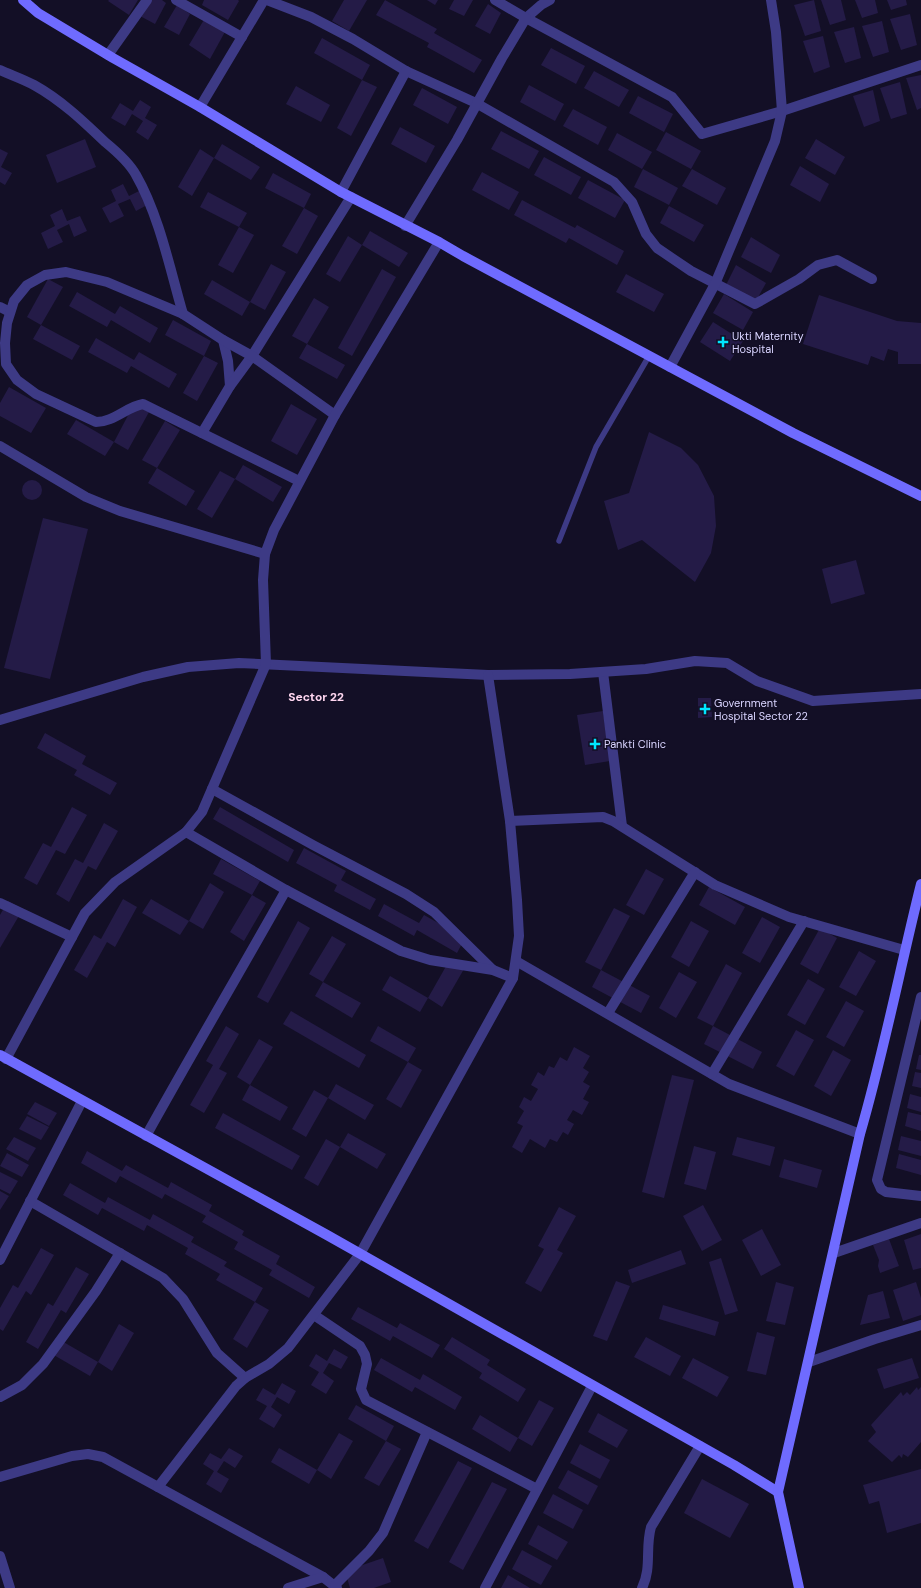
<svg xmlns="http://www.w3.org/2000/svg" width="921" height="1588" font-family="'DM Sans',sans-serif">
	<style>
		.building { fill: #241b47 }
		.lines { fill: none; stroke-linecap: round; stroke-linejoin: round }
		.lane { stroke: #3d3a85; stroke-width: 5.5 }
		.street { stroke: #3d3a85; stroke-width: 10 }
		.secondary { stroke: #6f6bff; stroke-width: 10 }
		.poi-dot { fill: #00e5ff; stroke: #130f26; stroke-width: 1.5 }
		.labels { text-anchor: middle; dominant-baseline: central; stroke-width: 3; stroke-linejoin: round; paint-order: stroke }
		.poi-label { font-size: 11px; fill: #d9d4ff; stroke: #130f26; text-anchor: start }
		.neighbourhood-label { font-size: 12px; font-weight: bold; fill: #ffd6f0; stroke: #130f26 }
	</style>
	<rect width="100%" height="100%" fill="#130f26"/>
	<!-- building -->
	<g class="building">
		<path d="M109,0h29l-9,15 -21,-14z"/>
		<path d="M149,0h13l4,3 -11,21 -15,-8z"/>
		<path d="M204,0h34l1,1 -11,19 -26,-15z"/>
		<path d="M344,0h23l-18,31 -17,-10z"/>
		<path d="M385,0l52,29 -3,4 48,27 -8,13 -47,-26 2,-4 -53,-28z"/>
		<path d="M427,0h11l-3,5z"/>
		<path d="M454,0h19l-9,16 -15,-7z"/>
		<path d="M814,0l7,31 -16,5 -11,-31z"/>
		<path d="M821,0h20l5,20 -16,5z"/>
		<path d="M855,0h20l3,13 -16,5z"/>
		<path d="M887,0h19l1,5 -16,5z"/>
		<path d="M488,4l13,9 -11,21 -15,-8z"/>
		<path d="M177,5l13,9 -11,21 -15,-8z"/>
		<path d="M910,14l7,31 -16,5 -11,-31z"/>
		<path d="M205,18l21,12 -16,29 -21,-14z"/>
		<path d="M882,21l7,31 -16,5 -11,-31z"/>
		<path d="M854,27l7,31 -16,5 -11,-31z"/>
		<path d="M823,36l7,31 -16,6 -11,-32z"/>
		<path d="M322,38l48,27 -8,15 -48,-27z"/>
		<path d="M551,48l34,18 -9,18 -35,-19z"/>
		<path d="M594,71l35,19 -10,17 -35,-19z"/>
		<path d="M921,75v33l-4,2 -11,-32z"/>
		<path d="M362,80l15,7 -26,49 -14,-8z"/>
		<path d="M900,82l7,32 -16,5 -11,-31z"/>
		<path d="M529,85l35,19 -9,17 -35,-19z"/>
		<path d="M296,86l34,19 -9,17 -35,-18z"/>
		<path d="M422,88l35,19 -9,17 -35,-19z"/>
		<path d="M873,90l7,31 -16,6 -11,-31z"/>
		<path d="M638,96l35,18 -9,18 -35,-19z"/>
		<path d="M140,100l11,7 -6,11 12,7 -9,15 -12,-8 7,-11 -11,-7 -7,12 -14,-8 9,-15 13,8z"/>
		<path d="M573,109l34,18 -9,18 -35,-19z"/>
		<path d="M400,127l35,19 -9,17 -35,-19z"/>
		<path d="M501,131l38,20 -10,18 -38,-20z"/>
		<path d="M666,132l35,19 -10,18 -35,-19z"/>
		<path d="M617,133l35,19 -10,17 -34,-19z"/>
		<path d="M85,139l11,28 -39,16 -11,-28z"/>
		<path d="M816,139l29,18 -10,18 -30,-17z"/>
		<path d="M222,144l38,23 -9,13 -37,-22 -22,38 -14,-9 22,-38 14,9z"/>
		<path d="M0,149l8,4 -7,14 11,6 -7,12 -5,-3z"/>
		<path d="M544,157l37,20 -10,18 -37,-20z"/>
		<path d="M800,166l29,18 -9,18 -30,-17z"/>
		<path d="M643,169l35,19 -9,17 -35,-18z"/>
		<path d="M692,169l34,19 -9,17 -35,-19z"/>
		<path d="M482,172l37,20 -10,18 -37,-20z"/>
		<path d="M273,173l38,21 -7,14 -39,-20z"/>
		<path d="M588,180l37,20 -10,18 -37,-20z"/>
		<path d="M123,184l6,12 12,-6 8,14 -13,7 -6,-12 -12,5 6,12 -14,7 -8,-15 14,-7 -5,-11z"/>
		<path d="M208,192l39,21 -8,14 -39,-20z"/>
		<path d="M522,200l53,28 2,-3 47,26 -7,14 -48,-27 -3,5 -52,-28z"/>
		<path d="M669,206l35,19 -10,17 -34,-19z"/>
		<path d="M304,208l14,8 -21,38 -15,-8z"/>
		<path d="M62,209l5,12 13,-5 7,15 -13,6 -5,-13 -12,6 6,12 -15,7 -7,-16 14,-7 -5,-11z"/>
		<path d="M239,227l15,8 -21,38 -15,-8z"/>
		<path d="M370,231l38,22 -9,14 -37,-22z"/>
		<path d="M348,236l14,9 -22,37 -14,-8z"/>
		<path d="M751,237l29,18 -9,18 -30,-16z"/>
		<path d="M271,264l15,8 -21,38 -15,-8z"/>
		<path d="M736,265l30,18 -10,18 -30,-16z"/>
		<path d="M382,269l14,8 -44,79 -14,-8z"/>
		<path d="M626,274l38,20 -10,18 -38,-20z"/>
		<path d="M48,279l15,8 -22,38 -14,-8z"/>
		<path d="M212,280l38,22 -8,14 -38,-22z"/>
		<path d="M77,292l38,22 5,-8 38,22 -8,15 -39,-23 -4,7 -38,-21z"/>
		<path d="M724,294l29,18 -10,18 -30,-17z"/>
		<path d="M819,295l78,26 24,2v41h-23v-12l-10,-3 -4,12 -13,-5 -3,9 -65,-21z"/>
		<path d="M314,298l15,9 -22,37 -15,-8z"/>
		<path d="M173,320l38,21 -7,15 -39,-21z"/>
		<path d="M713,322l30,19 -13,20 -30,-19z"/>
		<path d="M41,325l39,21 -8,14 -39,-21z"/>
		<path d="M96,338l38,22 5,-8 38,22 -8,14 -38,-22 -4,7 -39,-21z"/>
		<path d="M307,344l38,21 -8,14 -38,-21z"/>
		<path d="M204,356l14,7 -21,38 -14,-8z"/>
		<path d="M9,387l37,21 -15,25 -31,-17v-13z"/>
		<path d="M134,404l15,8 -21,38 -14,-8z"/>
		<path d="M291,404l26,15 -20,36 -26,-14z"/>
		<path d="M76,420l38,22 -9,14 -38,-22z"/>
		<path d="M165,421l15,9 -23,38 -15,-8z"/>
		<path d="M649,432l32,16 17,17 16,31 2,30 -5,27 -16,29 -53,-42 -24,10 -14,-49 25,-8z"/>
		<path d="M243,465l39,22 -9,15 -38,-23z"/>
		<path d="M157,468l38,23 -9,15 -38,-23z"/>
		<path d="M220,471l15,8 -23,39 -15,-9z"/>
		<circle cx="32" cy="490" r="10"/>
		<path d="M43,518l45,11 -38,150 -46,-11z"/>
		<path d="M856,560l9,34 -34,10 -9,-35z"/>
		<path d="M698,698h13l1,19 -14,1z"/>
		<path d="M603,711l7,50 -25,4 -8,-50z"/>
		<path d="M45,733l41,23 -4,8 35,19 -7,12 -36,-20 3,-5 -40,-22z"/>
		<path d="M72,807l15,8 -22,39 -9,-4 -19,35 -13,-7 19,-35 8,4z"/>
		<path d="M220,807l74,43 -6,12 -75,-43z"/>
		<path d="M104,823l14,8 -22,39 -8,-4 -19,36 -13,-8 19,-35 8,4z"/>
		<path d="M304,848l42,23 -5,9 35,19 -6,11 -36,-19 3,-6 -41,-22z"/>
		<path d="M221,859l39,22 -8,14 14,8 -22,38 -14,-9 22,-37 -39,-21z"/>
		<path d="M646,869l18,10 -20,36 -18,-10z"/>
		<path d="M210,883l14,9 -21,37 -14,-8z"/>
		<path d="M709,887l36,20 -10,18 -36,-20z"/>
		<path d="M123,899l14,8 -22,40 -8,-5 -20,36 -13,-8 20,-35 7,4z"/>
		<path d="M151,899l38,22 -9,14 -38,-22z"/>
		<path d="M8,901l15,8 -23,39v-33z"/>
		<path d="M384,904l35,19 5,-8 41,23 -8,15 -40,-23 -3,6 -36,-20z"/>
		<path d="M614,908l16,8 -29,54 49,26 -9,17 -49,-26 9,-17 -16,-8z"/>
		<path d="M762,917l18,10 -20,36 -18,-10z"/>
		<path d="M298,921l12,7 -42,75 -11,-6z"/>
		<path d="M691,921l18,10 -20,36 -18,-10z"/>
		<path d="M820,928l17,10 -19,36 -18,-10z"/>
		<path d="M332,936l14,8 -23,38 -14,-8z"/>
		<path d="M859,951l17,10 -20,35 -17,-9z"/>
		<path d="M449,961l15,8 -22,38 -14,-9z"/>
		<path d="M726,964l16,9 -29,53 -16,-8z"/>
		<path d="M679,972l18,10 -21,36 -17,-10z"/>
		<path d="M390,976l38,22 -8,14 -38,-22z"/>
		<path d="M808,979l17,10 -20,36 -18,-10z"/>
		<path d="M323,982l38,21 -9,15 -37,-22z"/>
		<path d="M846,1001l18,10 -20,36 -18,-10z"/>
		<path d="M291,1011l75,44 -7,13 -76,-44z"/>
		<path d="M226,1026l13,8 -20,35 8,4 -23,40 -14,-8 23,-40 -7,-4z"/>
		<path d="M378,1026l38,22 -8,14 -38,-21z"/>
		<path d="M713,1026l49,26 -9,17 -49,-25z"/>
		<path d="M796,1030l18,10 -20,36 -18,-10z"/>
		<path d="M259,1039l14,8 -23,38 -13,-8z"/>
		<path d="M574,1047l16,9 -7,12 6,4 -6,10 7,4 -7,13 6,3 -7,13 -9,-5 -6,10 7,4 -6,11 -5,-3 -6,10 -7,-3 -5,9 -15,-9 -8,14 -10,-6 11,-21 -6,-3 7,-12 -5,-4 5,-10 7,4 7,-12 -7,-4 7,-13 6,4 5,-10 5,2 6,-11 7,4z"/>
		<path d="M833,1050l18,10 -20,36 -17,-10z"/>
		<path d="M919,1055h2v15l-5,-1z"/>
		<path d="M408,1062l14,8 -21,38 -15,-9z"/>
		<path d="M915,1072l6,1v15l-9,-2z"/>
		<path d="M672,1075l22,5 -30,118 -22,-6z"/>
		<path d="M336,1084l38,21 -9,15 -37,-22z"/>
		<path d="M250,1085l38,22 -8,14 -38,-21z"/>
		<path d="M314,1090l14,8 -22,39 -14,-8z"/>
		<path d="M910,1094l11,3v15l-14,-4z"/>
		<path d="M35,1102l22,11 -8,13 -22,-12z"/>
		<path d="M908,1112l13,3v16l-16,-5z"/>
		<path d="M223,1113l77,43 -8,14 -77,-42z"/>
		<path d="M27,1116l22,11 -8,13 -22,-11z"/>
		<path d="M348,1133l38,21 -9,15 -37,-22z"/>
		<path d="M901,1136l20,5v15l-23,-6z"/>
		<path d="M14,1137l22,11 -8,13 -22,-12z"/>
		<path d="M737,1137l38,10 -5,19 -38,-11z"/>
		<path d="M326,1139l14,8 -22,39 -14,-8z"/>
		<path d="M694,1146l22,6 -10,38 -22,-6z"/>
		<path d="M87,1151l35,20 4,-6 42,23 3,-6 41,23 -3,6 35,20 -2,4 38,21 -4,8 39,23 -6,11 -40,-23 3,-5 -38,-21 4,-7 -36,-20 4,-6 -41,-22 -3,5 -42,-23 -4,7 -35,-20z"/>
		<path d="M7,1153l22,12 -7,12 -22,-11z"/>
		<path d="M899,1154l22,6v15l-25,-7z"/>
		<path d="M784,1159l38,11 -5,18 -38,-11z"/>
		<path d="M0,1172l18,9 -8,13 -10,-5z"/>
		<path d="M70,1183l35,20 3,-6 42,23 3,-6 41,23 -3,5 36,20 -3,4 39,22 -8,14 -39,-22 4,-6 -35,-20 3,-6 -41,-23 -3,6 -42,-23 -4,7 -35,-20z"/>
		<path d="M0,1191l9,5 -9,14z"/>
		<path d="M703,1205l19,35 -20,11 -19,-35z"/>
		<path d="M559,1207l17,9 -19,34 6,3 -22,39 -16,-9 19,-34 -6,-3z"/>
		<path d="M762,1229l19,36 -20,11 -19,-36z"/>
		<path d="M921,1234v34l-8,2 -9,-30z"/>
		<path d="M889,1239l10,27 -19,7 -2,-7 1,-6 -6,-15z"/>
		<path d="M41,1248l13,7 -23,40 -5,-4 -23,40 -3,-2v-21l13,-23 5,3z"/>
		<path d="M681,1250l5,14 -54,19 -4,-13z"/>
		<path d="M721,1258l17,53 -13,4 -16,-53z"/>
		<path d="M76,1267l13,7 -23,39 -5,-3 -23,39 -12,-7 22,-39 5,3z"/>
		<path d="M616,1281l14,5 -23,55 -14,-5z"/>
		<path d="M776,1282l18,5 -9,38 -19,-4z"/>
		<path d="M916,1282l5,16v17l-18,6 -10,-31z"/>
		<path d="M883,1291l7,27 -30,7 8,-30z"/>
		<path d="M255,1302l14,8 -22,38 -14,-9z"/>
		<path d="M663,1305l56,17 -4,14 -56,-17z"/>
		<path d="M358,1307l39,21 3,-5 40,22 -8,13 -39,-22 -3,5 -39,-22z"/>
		<path d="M119,1324l15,9 -22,38 -14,-9z"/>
		<path d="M757,1332l18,5 -9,38 -19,-4z"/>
		<path d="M452,1337l38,23 -3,5 39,24 -8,13 -39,-24 3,-5 -38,-24z"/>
		<path d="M646,1337l35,19 -11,20 -36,-19z"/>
		<path d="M60,1340l38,22 -8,14 -38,-22z"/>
		<path d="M334,1349l14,8 -7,12 -12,-6 -6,10 11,8 -8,13 -15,-9 8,-13 -10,-6 7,-12 11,7z"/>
		<path d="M381,1358l39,22 3,-6 39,23 -7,13 -40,-23 -3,5 -38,-22z"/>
		<path d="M693,1358l36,19 -12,20 -35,-19z"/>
		<path d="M912,1358l7,20 -35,11 -7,-20z"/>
		<path d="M282,1383l14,8 -7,13 -12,-7 -6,10 11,8 -8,13 -15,-9 8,-13 -11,-6 7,-12 12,7z"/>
		<path d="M917,1387l1,3 3,-3v55l-13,15 -5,-3 -1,4 -3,-3 -7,7 -24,-21 8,-9 -5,-7 30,-33 2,4 4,-4 3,3z"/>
		<path d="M539,1400l15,8 -22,38 -14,-8 -8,14 -38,-23 8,-14 38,23z"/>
		<path d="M356,1405l38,21 -8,15 -38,-22z"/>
		<path d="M598,1413l30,17 -11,18 -29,-16z"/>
		<path d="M339,1433l14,8 -22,38 -14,-9z"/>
		<path d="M386,1441l15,8 -22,37 -15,-8z"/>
		<path d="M580,1444l30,16 -10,19 -30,-16z"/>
		<path d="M229,1448l14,8 -8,12 -11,-7 -7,11 12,7 -8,14 -15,-9 8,-13 -11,-7 7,-11 11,6z"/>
		<path d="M279,1448l38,22 -8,14 -38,-22z"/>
		<path d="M458,1461l14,7 -44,81 -14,-8z"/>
		<path d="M921,1469v54l-34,10 -8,-32 -10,3 -6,-19z"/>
		<path d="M568,1470l30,16 -10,19 -30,-17z"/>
		<path d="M702,1479l47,25 -19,34 -46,-25z"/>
		<path d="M492,1482l15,7 -44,81 -14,-8z"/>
		<path d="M553,1494l30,16 -10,19 -30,-16z"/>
		<path d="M538,1525l30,17 -11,18 -29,-16z"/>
		<path d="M522,1550l30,16 -11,19 -29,-16z"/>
		<path d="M383,1558l8,24 -17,6h-24l-5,-17z"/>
		<path d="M508,1575l22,13h-29z"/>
	</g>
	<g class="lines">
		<!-- lane -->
		<path class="lane" d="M559,541l37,-94 53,-91"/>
		<!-- street -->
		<g class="street">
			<path d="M176,0l66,37"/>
			<path d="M267,0l44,17 42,22 53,32 70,32 138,79 18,20 14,32 11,14 34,23 64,33 44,-25 19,-14 19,-5 35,19"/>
			<path d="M550,0l-9,5 -15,13 146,79 30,37 80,-23 139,-46"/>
			<path d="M108,55l39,-55"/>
			<path d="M0,70c11,5 23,9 34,15 27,15 49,36 71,57 11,9 24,20 31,33 23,40 34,94 47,139"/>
			<path d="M200,107l64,-107"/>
			<path d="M341,192l65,-121"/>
			<path d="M405,226l52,-86 45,-82 24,-40 -31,-18"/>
			<path d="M0,307l10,5"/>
			<path d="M223,340l5,21 2,25"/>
			<path d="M670,367l45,-83 60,-143 7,-30 -6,-79 -5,-32"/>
			<path d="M202,433l28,-47 22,-30 99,-159"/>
			<path d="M0,446l86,51 34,14 145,43"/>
			<path d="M299,481l-156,-77c-17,3 -29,18 -47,18l-60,-28 -19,-14 -11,-16 -1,-21 2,-20 7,-22 13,-16 18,-10 21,-3 41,10 76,32 40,26 29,16 83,59"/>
			<path d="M603,672l19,154"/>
			<path d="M0,720l143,-43 45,-10 51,-4 249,12 82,-1 76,-5 49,-8 32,2 30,18 56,20 108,-7"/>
			<path d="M212,789l101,56 93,49 28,18 59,58"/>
			<path d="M510,821l93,-4 10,4 102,64 74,32 115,33"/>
			<path d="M186,832l100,58 115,61 29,9 63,10 20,8"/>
			<path d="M0,903l72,34"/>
			<path d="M516,961l213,123 131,50"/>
			<path d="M921,997l-44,183 4,9 5,3 35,4"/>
			<path d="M608,1013l87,-141"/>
			<path d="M6,1059l79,-146 30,-31 71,-50 16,-20 64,-148 -3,-84 2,-26 9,-24 61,-115 104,-173"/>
			<path d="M712,1074l92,-153"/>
			<path d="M146,1136c46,-83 94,-164 140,-246"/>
			<path d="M30,1201l133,77 20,21 34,54 28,25"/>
			<path d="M834,1253l87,-30"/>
			<path d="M0,1260l82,-159"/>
			<path d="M314,1315l46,31 5,9 2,9 -6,25 5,11 171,89"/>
			<path d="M809,1362l66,-23 46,-14"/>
			<path d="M0,1397l22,-12 21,-21 53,-73 24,-38"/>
			<path d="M0,1477l72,-21 16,-2 15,3 220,120 14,11"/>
			<path d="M158,1487l78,-101 9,-8 24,-14 19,-16 72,-94 153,-276 6,-42 -2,-36 -7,-79 -22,-146"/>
			<path d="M0,1556l10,32"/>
			<path d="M335,1585l34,-34 14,-18 44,-101"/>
			<path d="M288,1588l35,-11"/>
			<path d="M485,1588l107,-202"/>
			<path d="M642,1588c10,-20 3,-40 9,-61l49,-81"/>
		</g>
		<!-- secondary -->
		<g class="secondary">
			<path d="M23,0l15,13 75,45 87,49 141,85 98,50 24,14 330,177 128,63"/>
			<path d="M0,1055l327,180 407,230 44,27"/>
			<path d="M799,1588l-21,-96 82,-358c24,-82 40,-166 61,-250"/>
		</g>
	</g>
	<!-- markers -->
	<g class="poi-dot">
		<path d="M721 336h4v4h4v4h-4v4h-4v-4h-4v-4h4z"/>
		<path d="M703 703h4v4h4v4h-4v4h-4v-4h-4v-4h4z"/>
		<path d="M593 738h4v4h4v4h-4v4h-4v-4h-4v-4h4z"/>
	</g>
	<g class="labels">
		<!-- poi labels -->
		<g class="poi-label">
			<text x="732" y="336">Ukti Maternity<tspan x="732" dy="13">Hospital</tspan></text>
			<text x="714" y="703">Government<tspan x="714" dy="13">Hospital Sector 22</tspan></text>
			<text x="604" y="744">Pankti Clinic</text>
		</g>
		<!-- neighbourhood labels -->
		<g class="neighbourhood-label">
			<text x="316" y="697">Sector 22</text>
		</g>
	</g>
</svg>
